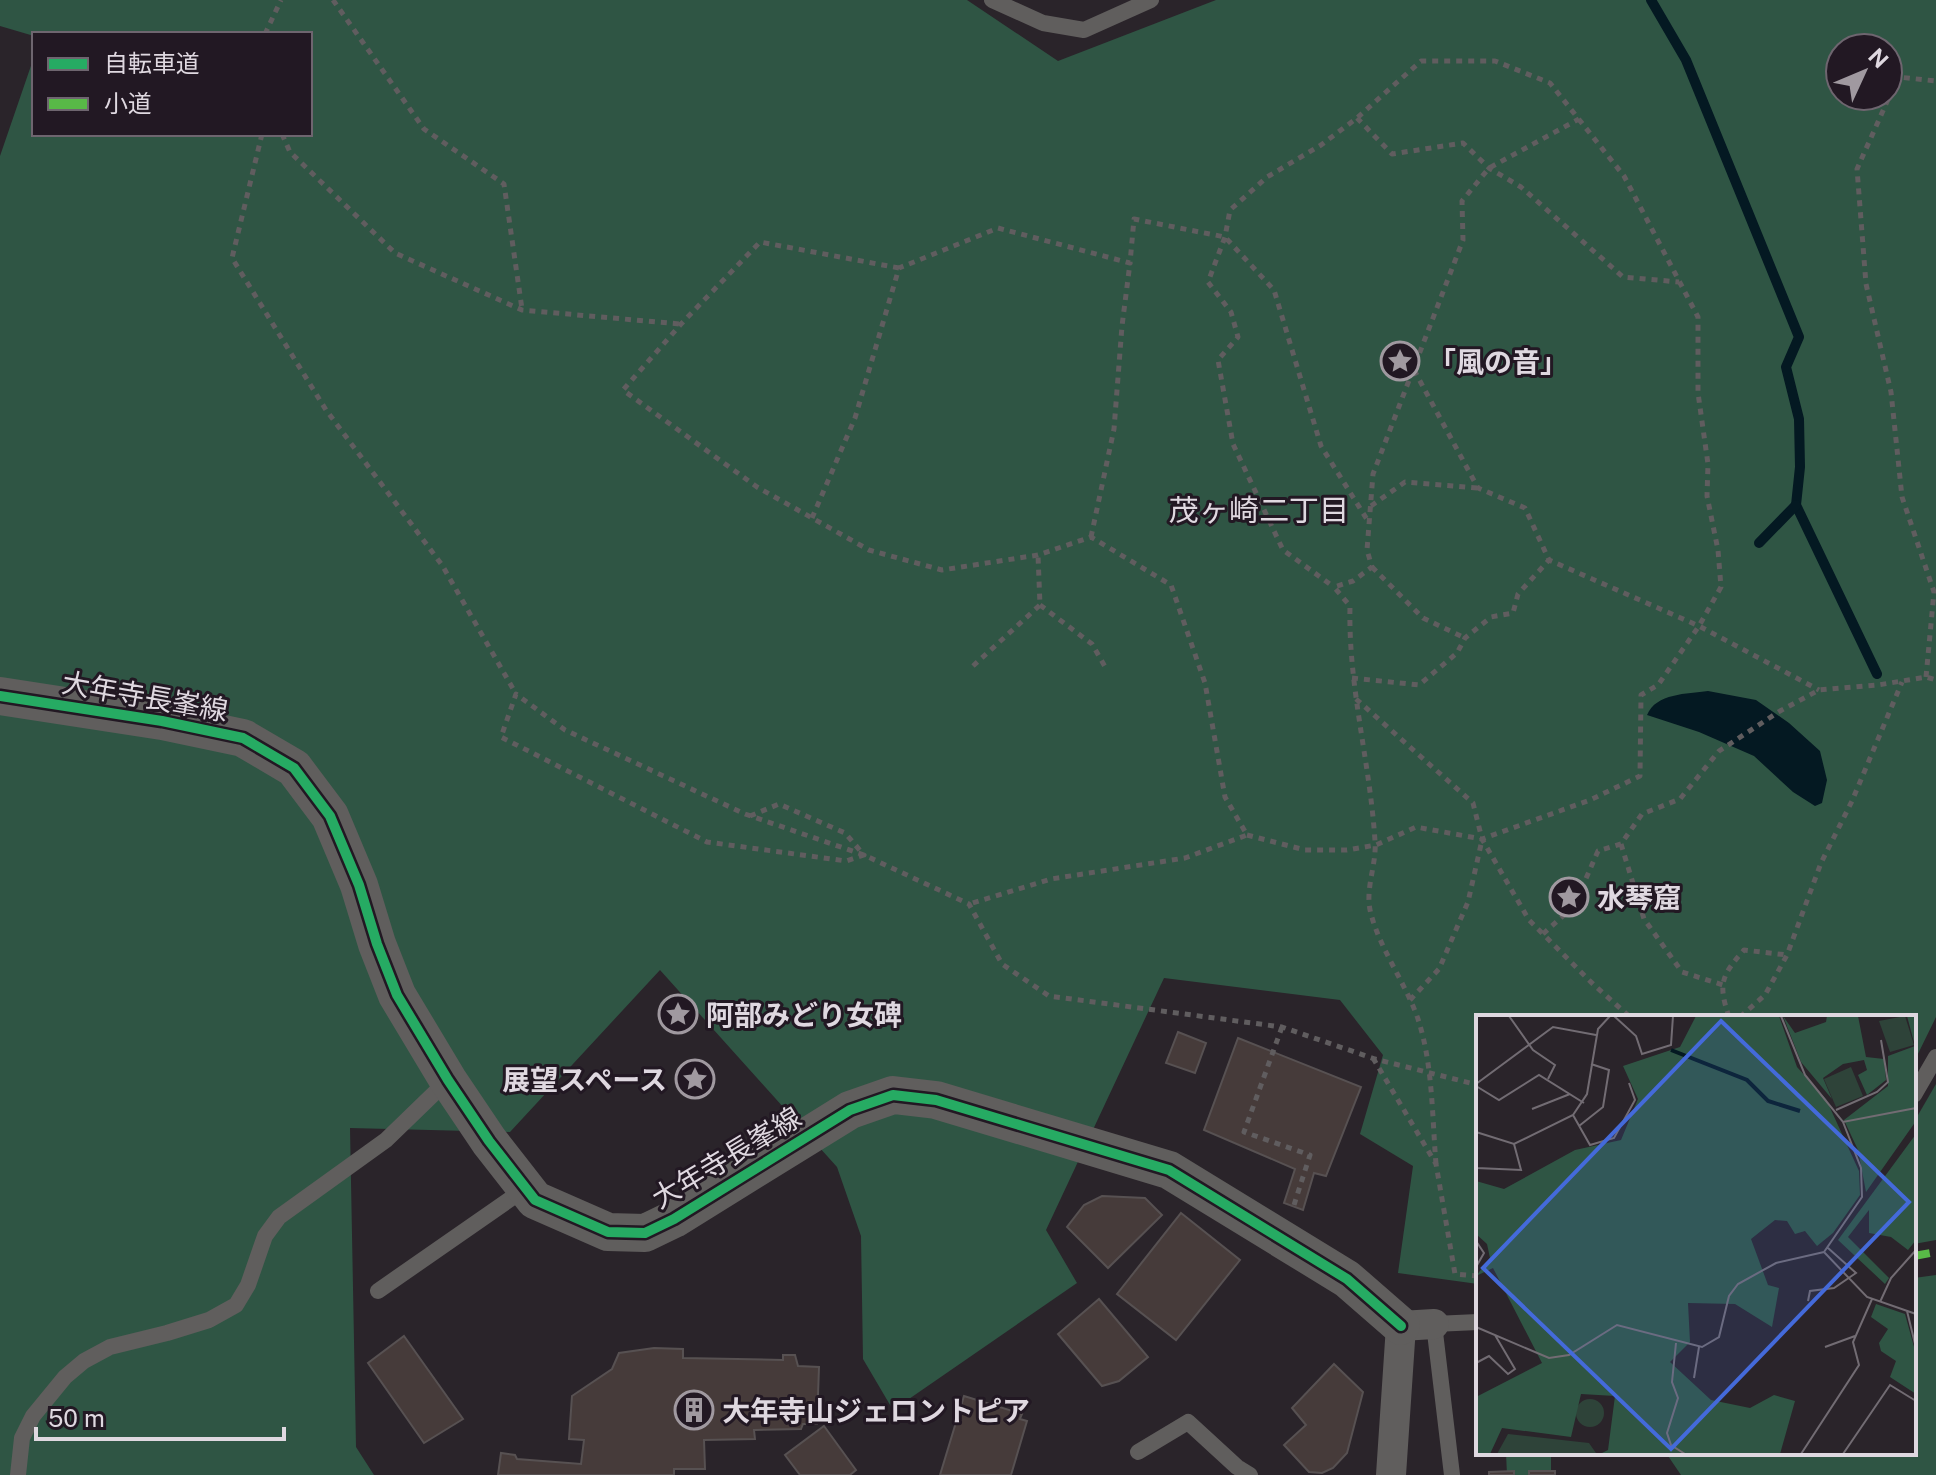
<svg xmlns="http://www.w3.org/2000/svg" width="1936" height="1475" font-family="'Public Sans','Noto Sans JP',sans-serif">
	<style>
		.forest { fill: #2f5544; fill-rule: evenodd }
		.water { fill: #041922 }
		.lines { fill: none; stroke-linecap: round; stroke-linejoin: round }
		.stream { stroke: #041922; stroke-width: 10 }
		.building { fill: #463b3a; stroke: #575152; stroke-width: 2 }
		.path { stroke: #605d5f; stroke-width: 5; stroke-dasharray: 6 6; stroke-linecap: butt }
		.service { stroke: #605e5d; stroke-width: 16 }
		.minor { stroke: #605e5d; stroke-width: 30 }
		.tertiary { stroke: #605e5d; stroke-width: 38 }
		.quiet { stroke: #58b947; stroke-width: 8; stroke-dasharray: 16 8; stroke-linecap: butt }
		.cycleway-casing { stroke: #221823; stroke-width: 15 }
		.cycleway { stroke: #26ab63; stroke-width: 10 }
		.labels { text-anchor: middle; dominant-baseline: central; stroke-width: 6; stroke-linejoin: round; paint-order: stroke }
		.poi-label { font-size: 28px; font-weight: bold; fill: #dfd8e0; stroke: #221823; text-anchor: start }
		.street-label { font-size: 28px; fill: #dfd8e0; stroke: #221823 }
		.neighbourhood-label { font-size: 30px; fill: #dfd8e0; stroke: #221823 }
		.inset-river { fill: none; stroke: #041922; stroke-width: 4 }
		.inset-road { fill: none; stroke: #726c73; stroke-width: 2 }
		.view { fill: #446ada; fill-opacity: 0.15; stroke: #446ada; stroke-width: 4 }
		.inset-edge { fill: none; stroke: #dfd8e0; stroke-width: 4 }
	</style>
	<rect width="100%" height="100%" fill="#2a242a"/>
	<!-- forest -->
	<g class="forest">
		<path d="M0,0h967l91,61 158,-61h720v1017l-22,45v-45h-436v267l-80,-11 15,-107 -53,-32 23,-79 -43,-55 -176,-22 -118,252 31,53 -184,127 -30,-51 -2,-123 -24,-69 -177,-197 -150,162 -160,-4 6,319 18,28h-374v-1319l34,-99v77h276v-100h-276v2l-34,-10zM1840,48h48v48h-48z"/>
		<path d="M1936,1084v156l-22,4v-122z"/>
		<path d="M1936,1275v200h-255l-15,-22h248v-175z"/>
		<path d="M1506,1453h45v22h-44z"/>
	</g>
	<!-- water -->
	<path class="water" d="M1708,691l48,9 33,23 31,28 7,29 -5,23 -7,3 -22,-14 -39,-36 -55,-24 -52,-17c9,-22 40,-21 61,-24z"/>
	<g class="lines">
		<!-- stream -->
		<g class="stream">
			<path d="M1651,0l35,60 113,277 -13,30 13,52 1,48 -4,38 81,169"/>
			<path d="M1759,543l37,-38"/>
		</g>
	</g>
	<!-- building -->
	<g class="building">
		<path d="M1178,1032l28,11 -11,30 -29,-10z"/>
		<path d="M1238,1038l123,49 -35,89 -12,-3 -11,37 -19,-7 11,-34 -91,-39z"/>
		<path d="M1102,1196l43,2 17,17 -54,53 -41,-41 17,-22z"/>
		<path d="M1181,1213l59,47 -64,80 -59,-46z"/>
		<path d="M1099,1299l49,58 -29,24 -17,5 -44,-52z"/>
		<path d="M404,1336l59,83 -39,24 -56,-80z"/>
		<path d="M654,1348l29,1v9l100,2v-5h12l3,11 21,1 -2,57h-14l-2,5 -47,1 1,9 -51,1 1,29h-31v6h-176l3,-22 14,2 2,4 64,5 3,-24 -15,-1 3,-43 40,-27 7,-16z"/>
		<path d="M1334,1364l29,28 -16,61 -14,15 -11,5 -13,-1 -25,-27 22,-20 -14,-17z"/>
		<path d="M964,1396l58,18 -2,5 7,2 -16,54h-71z"/>
		<path d="M824,1426l32,44 -6,5h-50l-15,-20z"/>
		<path d="M1514,1471v4h-25v-3z"/>
		<rect x="1529" y="1471" width="26" height="4"/>
	</g>
	<g class="lines">
		<!-- path -->
		<g class="path">
			<path d="M333,0l91,129 80,55 18,125"/>
			<path d="M265,34l16,-34"/>
			<path d="M1357,118l35,36 71,-11 26,25 32,19 102,90 56,5"/>
			<path d="M262,134l-30,124 94,152 116,155 74,129"/>
			<path d="M282,134l8,18 105,101 127,57 158,14"/>
			<path d="M899,268l-139,-26 -79,82 -58,66 134,97 112,63 73,20 96,-15 53,-18 80,48 34,98 20,114 22,38 -62,23 -134,21 -82,25"/>
			<path d="M1414,370l64,118 47,20 24,52 150,66 120,64"/>
			<path d="M1371,506l34,-24 73,6"/>
			<path d="M812,518l43,-100 44,-150 99,-40 132,35 4,-44 91,18 49,53 47,156 47,75"/>
			<path d="M1091,537l23,-108 8,-103 8,-63"/>
			<path d="M1372,567l51,51 42,20"/>
			<path d="M1040,605l52,39 15,26"/>
			<path d="M973,666l67,-61 -2,-50"/>
			<path d="M1926,677l8,-85 -32,-95 -11,-105 -25,-108 -9,-115 41,-92 38,4"/>
			<path d="M1352,678l67,7 38,-32 8,-15 26,-21 22,-4 5,-19 31,-34"/>
			<path d="M1356,699l117,104 9,36 47,81 65,65 36,32"/>
			<path d="M750,816l29,-12 66,29 19,22 -18,6 -139,-19 -206,-105 15,-43 49,36 180,84 119,41 105,49 33,60 47,32 233,31 93,32 103,26"/>
			<path d="M1247,835l58,15h42l29,-5 40,-18 66,12 108,-39 50,-24 1,-81 17,-10 41,-59 22,-39 -3,-37 -11,-54 1,-32 -10,-71v-76l-74,-141 -74,-93 -55,-22h-74l-64,57 -36,27 -54,32 -37,33 -5,27 -17,45 23,30 7,25 -20,23 15,84 50,106 51,37"/>
			<path d="M1621,844l23,75 38,53 41,13"/>
			<path d="M1543,934l31,-28 24,-55 23,-7 21,-30 38,-15 39,-48 61,-40 39,-21 59,-5 48,-8 10,3"/>
			<path d="M1410,1000l29,-31 29,-67 14,-62"/>
			<path d="M1729,1017c-11,-33 -8,-41 15,-67l43,5"/>
			<path d="M1740,1017l25,-22 22,-40 34,-92 31,-62 50,-119"/>
			<path d="M1282,1027l-38,105 66,23 -16,50"/>
			<path d="M1373,1058l63,106 19,110 23,2"/>
			<path d="M1436,1164c-4,-48 -3,-99 -18,-145 -12,-35 -38,-70 -47,-105 -7,-24 6,-49 4,-73 -5,-79 -27,-155 -25,-235l-16,-19 19,-6 19,-14 -5,-17 6,-76 90,-234 -1,-39 27,-33 90,-49"/>
		</g>
		<!-- service -->
		<g class="service">
			<path d="M992,0l51,23 41,7 67,-30"/>
			<path d="M1914,1095l22,-38"/>
			<path d="M378,1291l148,-103"/>
			<path d="M1138,1452l50,-30 49,45 13,8"/>
			<path d="M18,1475l4,-37 11,-22 32,-39 19,-16 26,-14 57,-14 42,-13 27,-15 12,-20 17,-49 14,-19 107,-77 62,-60"/>
			<path d="M1452,1475l-18,-151 44,-2"/>
		</g>
		<!-- minor -->
		<path class="minor" d="M1391,1475l10,-149 33,-2"/>
		<!-- tertiary -->
		<path class="tertiary" d="M0,696l162,25 81,17 51,30 36,48 29,69 18,59 20,51 51,85 41,61 46,59 73,32 37,1 29,-14 176,-109 43,-15 43,5 233,70 178,109 54,47"/>
		<!-- quiet -->
		<path class="quiet" d="M1914,1256l22,-4"/>
		<defs>
			<path id="cycleway" d="M0,696l162,25 81,17 51,30 36,48 29,69 18,59 20,51 51,85 41,61 46,59 73,32 37,1 29,-14 176,-109 43,-15 43,5 233,70 178,109 54,47"/>
		</defs>
		<!-- cycleway casing -->
		<use href="#cycleway" class="cycleway-casing"/>
		<!-- cycleway -->
		<use href="#cycleway" class="cycleway"/>
	</g>
	<!-- icons -->
	<defs>
		<symbol id="sight-ring" viewBox="-11 -11 22 22"><circle r="9.5" fill="#221823" stroke="#a099a0" stroke-width="1.5"/><path d="M0-6L1.8-2.2L6-1.7L2.9 1.2L3.7 5.4L0 3.3L-3.7 5.4L-2.9 1.2L-6-1.7L-1.8-2.2Z" fill="#a099a0"/></symbol>
		<symbol id="building-ring" viewBox="-11 -11 22 22"><circle r="9.5" fill="#221823" stroke="#a099a0" stroke-width="1.5"/><path d="M-4-6H4V6H1V3H-1V6H-4ZM-2.5-4.3h1.7v1.8h-1.7ZM.8-4.3h1.7v1.8H.8ZM-2.5-1h1.7V.8h-1.7ZM.8-1h1.7V.8H.8Z" fill="#a099a0"/></symbol>
	</defs>
	<g fill-rule="evenodd">
		<use href="#sight-ring" x="1378" y="339" width="44" height="44"/>
		<use href="#sight-ring" x="1547" y="875" width="44" height="44"/>
		<use href="#sight-ring" x="656" y="992" width="44" height="44"/>
		<use href="#sight-ring" x="673" y="1057" width="44" height="44"/>
		<use href="#building-ring" x="672" y="1388" width="44" height="44"/>
	</g>
	<g class="labels">
		<!-- poi labels -->
		<g class="poi-label">
			<text x="1428" y="361">「風の音」</text>
			<text x="1597" y="897">水琴窟</text>
			<text x="706" y="1014">阿部みどり女碑</text>
			<text x="667" y="1079" text-anchor="end">展望スペース</text>
			<text x="722" y="1410">大年寺山ジェロントピア</text>
		</g>
		<!-- street labels -->
		<g class="street-label">
			<text transform="translate(145 696) rotate(10)">大年寺長峯線</text>
			<text transform="translate(726 1157) rotate(-31)">大年寺長峯線</text>
		</g>
		<!-- neighbourhood labels -->
		<g class="neighbourhood-label">
			<text x="1259" y="510">茂ヶ崎二丁目</text>
		</g>
	</g>
	<!-- overview -->
	<g transform="translate(1476 1015)">
		<rect width="440" height="440" fill="#2a242a"/>
		<path d="M429,1l9,29 -24,7 -11,-31zM375,52l12,29 -27,11 -12,-28zM100 398a14 14 0 1 1 28 0a14 14 0 1 1-28 0ZM32,419l81,9 7,10 -99,1z" fill="#2e4339"/>
		<path d="M220,1h83l18,51 29,32 33,72 1,24 -27,38 -16,13 -12,-15 -10,3 -8,-13 -12,-1 -24,19 17,46 11,3 -7,39 -37,-23 -47,-1 2,39 -20,20 41,38 39,8 24,-13 21,6 -15,53h-180l8,-4 7,-54 -34,-2 -10,43 -69,-9 -12,26h-14v-57l66,-34 -49,-95 -17,8 14,-18 -3,-14 -11,-10v-53l28,8 71,-39 46,-10 17,-41 -15,-33 57,-19zM307,1l12,17 31,-11 1,-6h31l8,41 18,2 2,21 -19,15 -9,-20 9,-5 -3,-10 -21,4 -20,14 9,21 -31,-37zM431,1h9v105l-50,71 -8,-42 -14,-30 44,-34v-30l27,-10zM440,119v106l-8,10 -17,-13 -22,-4v-23l-21,27 41,41 -4,6 -47,-44zM400,289l29,10 11,40v40l-26,-17 6,-16 -15,-10 -2,-8 9,-14 -17,-12z" fill="#2f5544"/>
		<path class="inset-river" d="M195,35l76,30 21,21 32,10"/>
		<path class="inset-road" d="M33,1l24,34 22,15 -7,14M138,1l22,20 6,18 29,-9 2,-29M305,1l24,59 38,47 73,-14M0,69l77,-57 43,8M0,71l23,14 40,-25 45,28M56,94l38,-15M360,95l41,-18 11,-10 -7,-42M97,100l17,30 24,-7 21,-38 -6,-17M103,111l24,-19 6,-37 -18,-6M0,117l38,12 59,-29 14,-21 11,-65 12,-13M0,146l1,7 44,2 -7,-26M0,226l8,12 -8,14M348,237l38,-55 -1,-29 -18,-46M348,237l43,45 49,17M332,286l2,-10 24,-3 22,-15 -28,-25M404,287l11,-24 25,-28M431,296l9,37M0,312l73,31 20,-3 48,-30 85,22 17,-10 10,-41 9,-12 38,-21 48,-11M200,328l-4,39 6,16 -11,35 4,12 14,9M349,332l30,-11M0,348l13,-7 19,18 7,-5 -20,-34M218,363l5,-31M325,439l58,-89 -6,-23 19,-43M367,439l47,-69 26,16"/>
		<path class="view" d="M245,6l188,181 -238,247 -188,-181z"/>
		<rect width="440" height="440" class="inset-edge"/>
	</g>
	<!-- legend -->
	<rect x="32" y="32" width="280" height="104" fill="#221823" stroke="#6e656f" stroke-width="2"/>
	<rect x="48" y="58" width="40" height="12" fill="#26ab63" stroke="#6e656f" stroke-width="2"/>
	<text x="104" y="72" font-size="24" fill="#dfd8e0">自転車道</text>
	<rect x="48" y="98" width="40" height="12" fill="#58b947" stroke="#6e656f" stroke-width="2"/>
	<text x="104" y="112" font-size="24" fill="#dfd8e0">小道</text>
	<!-- north arrow -->
	<g transform="translate(1864 72) rotate(46)"><circle r="38" fill="#221823" stroke="#6e656f" stroke-width="2"/>
	<path d="M0-6L14 30L0 20L-14 30Z" fill="#a099a0"/>
	<text y="-12" font-size="22" font-weight="bold" text-anchor="middle" fill="#dfd8e0">N</text>
	</g>
	<!-- scale -->
	<path d="M36 1427v12h248v-12" fill="none" stroke="#dfd8e0" stroke-width="4"/>
	<text x="48" y="1427" font-size="24" fill="#dfd8e0" stroke="#221823" stroke-width="6" paint-order="stroke">50 m</text>
</svg>
